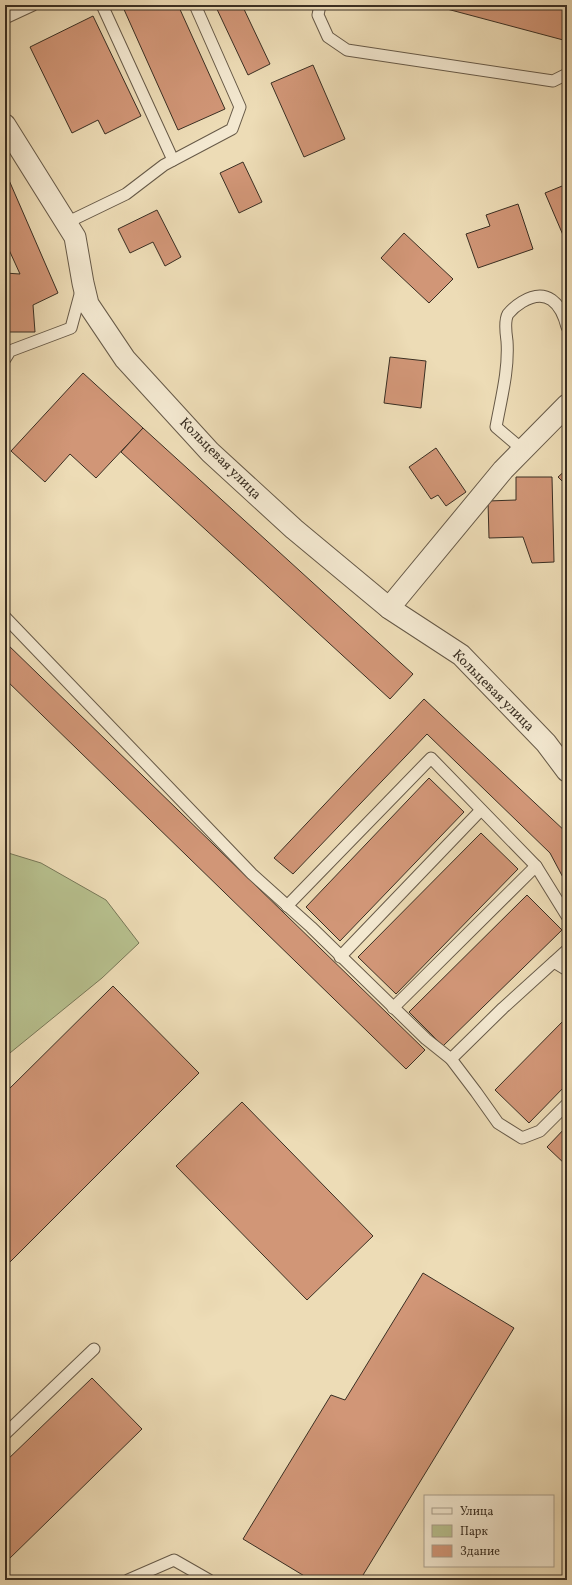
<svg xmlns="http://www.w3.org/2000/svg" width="572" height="1585" font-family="Vollkorn,serif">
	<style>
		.green { fill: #b7c08e; stroke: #787858 }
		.building { fill: #d19677; stroke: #3a2f23 }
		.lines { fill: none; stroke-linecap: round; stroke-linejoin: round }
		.service-casing { stroke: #675a48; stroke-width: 13 }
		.minor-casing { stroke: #675a48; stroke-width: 23 }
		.service { stroke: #f3e8d0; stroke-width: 11 }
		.minor { stroke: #f3e8d0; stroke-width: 21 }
		.labels { text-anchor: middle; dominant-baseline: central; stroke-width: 3; stroke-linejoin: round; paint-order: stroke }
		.street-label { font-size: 14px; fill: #3a2f23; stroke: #f3e8d0 }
	</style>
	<rect width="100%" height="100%" fill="#eddcb6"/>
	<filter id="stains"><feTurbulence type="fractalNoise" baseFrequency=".005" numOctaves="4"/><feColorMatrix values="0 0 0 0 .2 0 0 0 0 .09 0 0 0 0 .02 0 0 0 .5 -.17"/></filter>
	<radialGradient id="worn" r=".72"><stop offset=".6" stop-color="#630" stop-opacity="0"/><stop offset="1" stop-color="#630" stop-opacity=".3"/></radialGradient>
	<!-- green -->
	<path class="green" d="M5,852l36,11 65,37 33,43 -37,35 -97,79z"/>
	<!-- building -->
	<g class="building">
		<path d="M122,5h56l47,104 -47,21z"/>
		<path d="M215,5h27l28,59 -22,11z"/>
		<path d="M432,5h135v36z"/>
		<path d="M93,16l48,100 -36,18 -7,-14 -26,13 -42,-86z"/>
		<path d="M313,65l32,74 -41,18 -33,-74z"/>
		<path d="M243,162l19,40 -23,11 -19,-40z"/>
		<path d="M5,171l53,122 -25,12 2,27h-30v-59l15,1 -15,-33z"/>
		<path d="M567,184v57l-1,1 -21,-49z"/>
		<path d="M518,204l15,45 -55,19 -12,-34 24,-8 -4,-11z"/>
		<path d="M157,210l24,47 -16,9 -12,-24 -23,11 -12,-24z"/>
		<path d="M404,233l49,46 -24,24 -48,-45z"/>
		<path d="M390,357l36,4 -5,47 -37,-5z"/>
		<path d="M83,373l60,55 -47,50 -26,-24 -25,28 -34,-31z"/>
		<path d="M143,428l270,246 -23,25 -269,-247z"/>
		<path d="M436,448l30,44 -20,14 -8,-11 -7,4 -22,-32z"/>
		<path d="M567,469v17l-9,-9z"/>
		<path d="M516,477h36l2,85 -22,1 -9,-26 -34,1 -1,-37 28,-1z"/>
		<path d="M5,642l420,408 -19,19 -401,-390z"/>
		<path d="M424,699l143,134v52l-17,-32 -123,-119 -134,140 -19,-16z"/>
		<path d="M429,778l35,34 -124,129 -34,-34z"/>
		<path d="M481,833l37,36 -122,125 -38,-37z"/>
		<path d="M527,895l35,35 -119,116 -34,-34z"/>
		<path d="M113,986l86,87 -194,194v-174z"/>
		<path d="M567,1017v67l-38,39 -34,-33z"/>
		<path d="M242,1102l131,134 -66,64 -131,-134z"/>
		<path d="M567,1126v40l-20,-19z"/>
		<path d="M423,1273l91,55 -154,252h-49l-68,-41 88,-144 14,5z"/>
		<path d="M92,1378l50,51 -134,131 -3,-3v-95z"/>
	</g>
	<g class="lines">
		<defs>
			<g id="service">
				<path d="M102,5l71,155"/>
				<path d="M320,5l-2,10 10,22 19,13 206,31 14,-7"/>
				<path d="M5,18l28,-13"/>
				<path d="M66,223l60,-29 38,-29 68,-36 8,-22 -45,-102"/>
				<path d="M5,359l5,-8 61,-23 10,-37"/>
				<path d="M523,450l-27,-23c5,-28 13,-57 11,-86 -1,-7 -3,-20 1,-27 4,-5 9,-9 14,-12 25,-15 39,1 45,25"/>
				<path d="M5,617l247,257 59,53 115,112 25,20 52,-51 64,-58"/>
				<path d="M287,906l144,-148 105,108 31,50"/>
				<path d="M340,957l141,-147"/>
				<path d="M554,962l13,8"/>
				<path d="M393,1008l143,-142"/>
				<path d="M451,1059l25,33 22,31 24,15 18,-7 27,-27"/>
				<path d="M5,1434l89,-85"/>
				<path d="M128,1580l46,-20 35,20"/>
			</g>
			<g id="minor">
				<path d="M5,125l70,112 8,46 5,21 37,55 85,93 84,77 95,79 72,47 85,88 21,28"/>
				<path d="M389,608l114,-138 64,-65"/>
			</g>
		</defs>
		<!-- service casing -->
		<use href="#service" class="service-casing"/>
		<!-- minor casing -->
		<use href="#minor" class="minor-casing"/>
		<!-- service -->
		<use href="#service" class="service"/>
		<!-- minor -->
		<use href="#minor" class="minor"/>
	</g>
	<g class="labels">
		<!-- street labels -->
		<g class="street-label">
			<text transform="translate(220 459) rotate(45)">Кольцевая улица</text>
			<text transform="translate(493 691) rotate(45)">Кольцевая улица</text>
		</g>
	</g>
	<!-- margin -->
	<rect width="572" height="1585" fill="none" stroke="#eddcb6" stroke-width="20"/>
	<rect x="6" y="6" width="560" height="1573" fill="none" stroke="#3a2f23" stroke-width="2"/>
	<rect x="10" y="10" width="552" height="1565" fill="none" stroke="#3a2f23"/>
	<!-- legend -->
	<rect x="424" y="1495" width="130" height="72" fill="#f3e8d0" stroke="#a99e8b"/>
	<rect x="432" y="1508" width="20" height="6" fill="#f3e8d0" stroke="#a99e8b"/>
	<text x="460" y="1515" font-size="12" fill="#3a2f23">Улица</text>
	<rect x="432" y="1525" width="20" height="12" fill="#b7c08e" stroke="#a99e8b"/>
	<text x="460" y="1535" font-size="12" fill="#3a2f23">Парк</text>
	<rect x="432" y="1545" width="20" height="12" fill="#d19677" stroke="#a99e8b"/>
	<text x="460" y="1555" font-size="12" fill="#3a2f23">Здание</text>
	<rect width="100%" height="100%" filter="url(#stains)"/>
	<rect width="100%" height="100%" fill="url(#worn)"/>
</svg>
